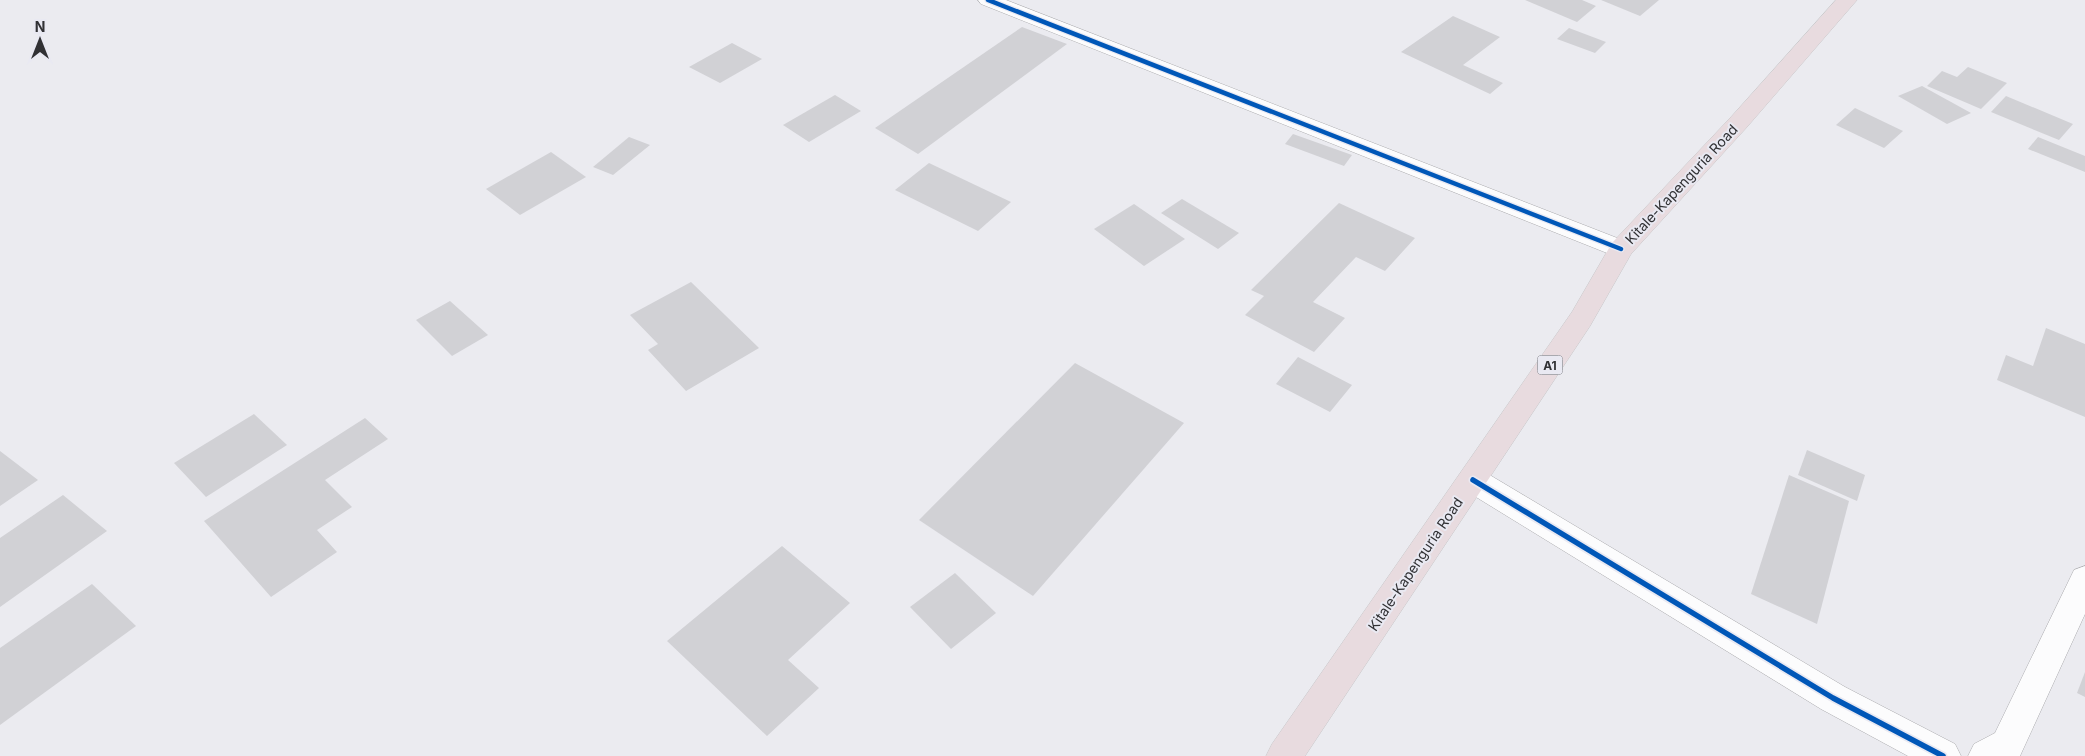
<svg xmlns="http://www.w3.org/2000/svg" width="2085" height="756" font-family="Inter,sans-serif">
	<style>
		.building { fill: #d1d1d5 }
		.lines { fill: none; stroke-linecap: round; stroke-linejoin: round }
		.minor-casing { stroke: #ababae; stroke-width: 1 }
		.trunk-casing { stroke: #c7c7c9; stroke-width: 1 }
		.minor { fill: #fcfcfd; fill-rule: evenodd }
		.trunk { fill: #e8dbdf; fill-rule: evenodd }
		.cycleway-far1-casing { stroke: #e9e9f2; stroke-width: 7 }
		.cycleway-casing { stroke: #e9e9f2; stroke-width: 9 }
		.cycleway-far1 { stroke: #0057b8; stroke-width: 4.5 }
		.cycleway { stroke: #0057b8; stroke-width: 5.5 }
		.labels { text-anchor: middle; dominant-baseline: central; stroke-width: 4; stroke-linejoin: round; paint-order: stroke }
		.shield { fill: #e9e9f2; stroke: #68686d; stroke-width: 1 }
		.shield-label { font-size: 12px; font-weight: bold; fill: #313134 }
		.street-label { font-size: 14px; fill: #313134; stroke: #e9e9f2 }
	</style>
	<rect width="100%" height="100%" fill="#ebebf0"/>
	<!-- building -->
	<g class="building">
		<path d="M1525,0h57l14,6 -19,16z"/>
		<path d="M1601,0h58l-19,16z"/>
		<path d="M1453,16l47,21 -37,28 40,18 -13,11 -89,-42z"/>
		<path d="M1022,27l45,17 -149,110 -43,-26z"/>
		<path d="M1569,28l37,14 -11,11 -38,-14z"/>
		<path d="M732,43l30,16 -42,24 -31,-16z"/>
		<path d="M1968,67l39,16 -26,26 -54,-23 15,-15 15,6z"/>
		<path d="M1922,86l49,27 -24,11 -49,-28z"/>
		<path d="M835,95l26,16 -52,31 -26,-17z"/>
		<path d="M2006,96l67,28 -14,16 -68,-28z"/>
		<path d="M1855,108l48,23 -19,17 -48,-23z"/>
		<path d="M1293,134l59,21 -8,11 -59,-22z"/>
		<path d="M629,137l21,8 -37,30 -20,-8z"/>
		<path d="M2038,137l47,19v16l-57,-23z"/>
		<path d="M551,152l35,25 -66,38 -34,-26z"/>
		<path d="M929,163l82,39 -33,29 -83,-41z"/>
		<path d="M1182,199l57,34 -21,16 -57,-36z"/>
		<path d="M1339,203l76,35 -30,33 -29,-14 -43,45 32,16 -31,34 -69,-37 19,-19 -13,-6z"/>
		<path d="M1134,204l51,35 -41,27 -50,-37z"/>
		<path d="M691,282l68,66 -73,43 -38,-41 10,-6 -28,-29z"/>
		<path d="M450,301l38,34 -36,21 -36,-36z"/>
		<path d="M2046,328l39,16v73l-88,-37 9,-25 27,11z"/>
		<path d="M1298,357l54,28 -22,27 -54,-28z"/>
		<path d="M1075,363l109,60 -151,173 -114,-76z"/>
		<path d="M254,414l33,31 -81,52 -32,-34z"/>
		<path d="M365,418l23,21 -63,41 27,27 -35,23 20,22 -66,45 -67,-76z"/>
		<path d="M1807,450l58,25 -8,26 -59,-26z"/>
		<path d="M0,451l38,29 -38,26z"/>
		<path d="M1789,475l60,26 -32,123 -66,-30z"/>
		<path d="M63,495l44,36 -107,76v-69z"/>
		<path d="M782,546l68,57 -62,57 31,28 -52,48 -100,-95z"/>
		<path d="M955,573l41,40 -45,36 -41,-42z"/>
		<path d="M92,584l44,42 -136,99v-77z"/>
		<path d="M2085,672v25l-8,-4z"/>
	</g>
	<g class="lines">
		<defs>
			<g id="minor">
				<path d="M978,0h28l624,243 3,6 -3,6 -9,2 -9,-2 -631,-251z"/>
				<path d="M1473,468l10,3 362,216 110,57 6,12h-53l-87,-47 -358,-220 -5,-9 5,-9z"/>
				<path d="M2085,566v48l-65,142h-52l6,-12 21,-11 79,-163z"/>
			</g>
			<path id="trunk" d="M1836,0h21l-110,127 -116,127 -41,72 -285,430h-39l6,-12 300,-432 40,-69 119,-126z"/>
		</defs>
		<!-- minor casing -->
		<use href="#minor" class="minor-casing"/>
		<!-- trunk casing -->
		<use href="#trunk" class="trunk-casing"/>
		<!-- minor -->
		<use href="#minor" class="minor"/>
		<!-- trunk -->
		<use href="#trunk" class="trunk"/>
		<defs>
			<path id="cycleway-far1" d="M988,0l633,249"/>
			<path id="cycleway" d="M1473,480l360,218 110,58"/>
		</defs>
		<!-- cycleway-far1 casing -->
		<use href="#cycleway-far1" class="cycleway-far1-casing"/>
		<!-- cycleway casing -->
		<use href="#cycleway" class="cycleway-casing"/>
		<!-- cycleway-far1 -->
		<use href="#cycleway-far1" class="cycleway-far1"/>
		<!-- cycleway -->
		<use href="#cycleway" class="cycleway"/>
	</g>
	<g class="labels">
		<!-- shield labels -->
		<rect class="shield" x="1537.5" y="355.5" width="25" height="19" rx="4"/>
		<g class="shield-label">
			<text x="1550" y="365">A1</text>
		</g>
		<!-- street labels -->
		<g class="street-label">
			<text transform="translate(1681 184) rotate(-47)">Kitale-Kapenguria Road</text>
			<text transform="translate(1415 564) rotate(-56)">Kitale-Kapenguria Road</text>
		</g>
	</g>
	<!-- north arrow -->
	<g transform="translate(40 40)" stroke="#e9e9f2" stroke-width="4" paint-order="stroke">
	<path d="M0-4L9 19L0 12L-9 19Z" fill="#313134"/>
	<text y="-8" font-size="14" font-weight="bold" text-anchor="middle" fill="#313134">N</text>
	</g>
</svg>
